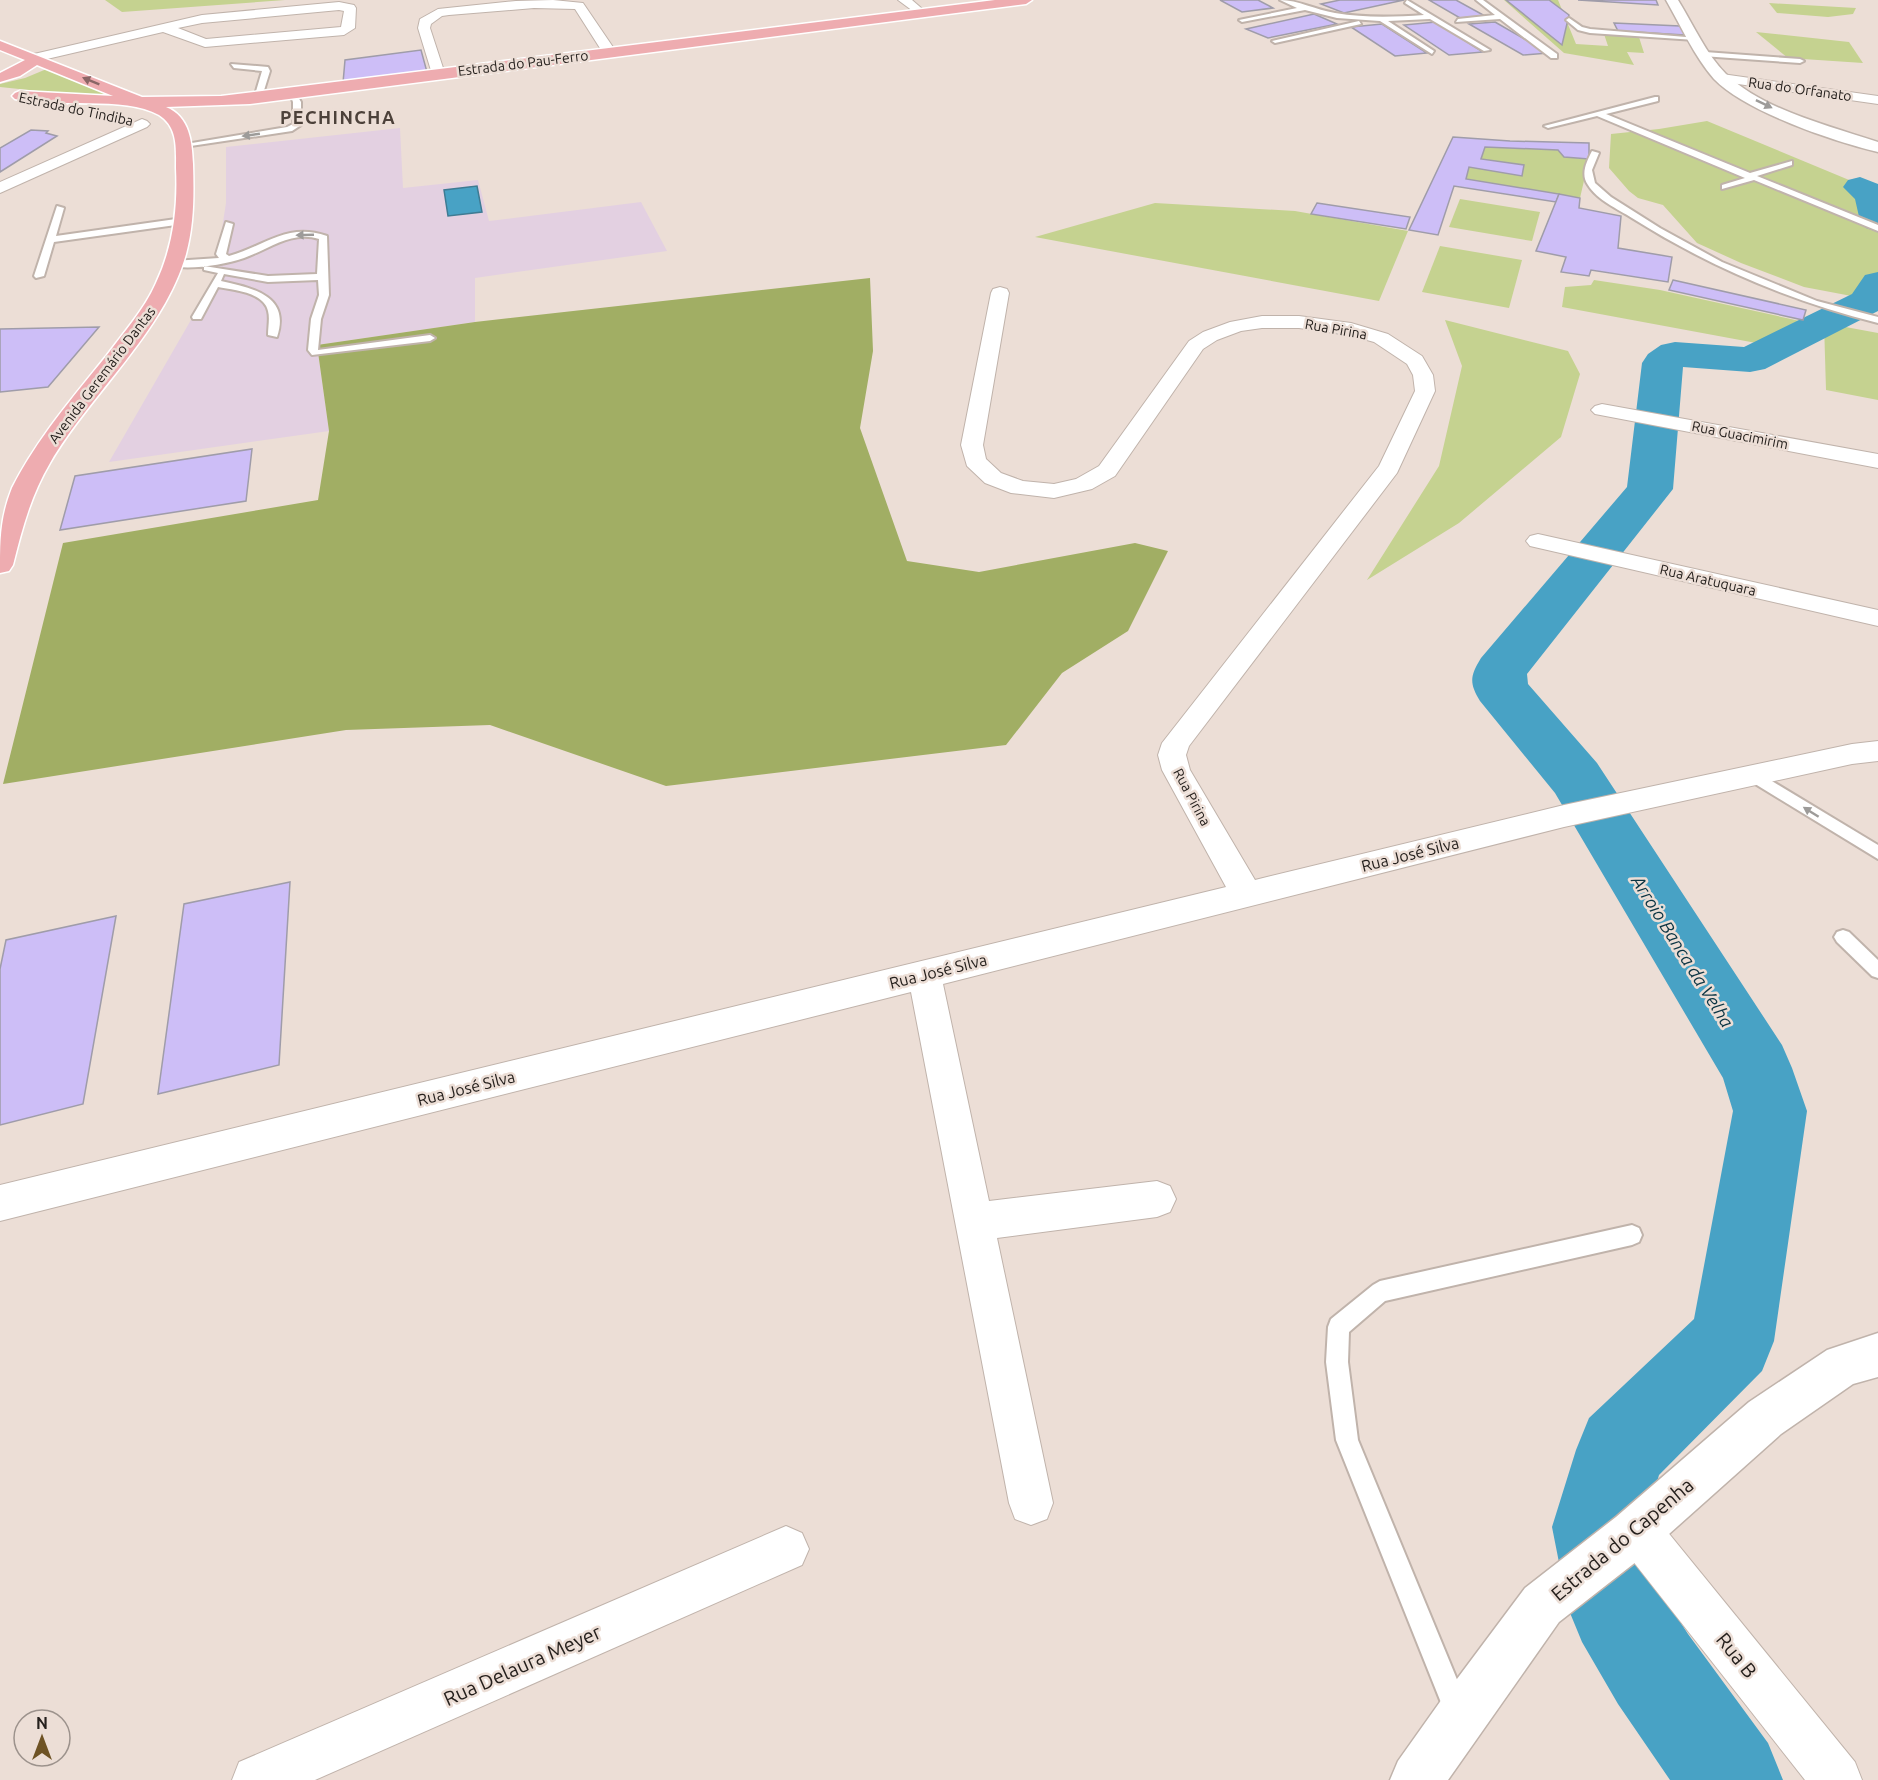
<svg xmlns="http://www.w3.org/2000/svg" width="1878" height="1780" font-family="Ubuntu,sans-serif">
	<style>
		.commercial { fill: #e3d0e1 }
		.green { fill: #c5d290 }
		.forest { fill: #a1ae64 }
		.water { fill: #48a2c5; stroke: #3e7b93; stroke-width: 1.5 }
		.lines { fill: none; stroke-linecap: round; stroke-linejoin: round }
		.river { fill: #48a2c5; fill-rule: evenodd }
		.building { fill: #cdbef7; stroke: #9f9ca9; stroke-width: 1.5 }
		.lane-casing { stroke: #c0b3ab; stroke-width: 4 }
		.street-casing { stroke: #c0b3ab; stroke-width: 2 }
		.secondary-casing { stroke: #c0b3ab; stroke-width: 3 }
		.primary-casing { stroke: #fff; stroke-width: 3 }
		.lane { fill: #fff; fill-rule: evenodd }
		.street { fill: #fff; fill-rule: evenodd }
		.secondary { fill: #fff; fill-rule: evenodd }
		.primary { fill: #eeacb0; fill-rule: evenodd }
		.oneway { fill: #8a6666 }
		.oneway2 { fill: #9d9b99 }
		.labels { text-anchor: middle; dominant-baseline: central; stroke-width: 5; stroke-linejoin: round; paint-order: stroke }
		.far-street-label { font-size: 14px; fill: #25201d; stroke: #ecded6 }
		.street-label { font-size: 16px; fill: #25201d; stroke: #ecded6 }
		.far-district-label { font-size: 18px; font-weight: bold; letter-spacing: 1.5px; fill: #4c413a; stroke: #ecded6 }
		.water-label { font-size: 18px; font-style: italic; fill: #0a3443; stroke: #ecded6 }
		.near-street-label { font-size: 20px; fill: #25201d; stroke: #ecded6 }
	</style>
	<rect width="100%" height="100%" fill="#ecded6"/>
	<!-- commercial -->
	<path class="commercial" d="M400,128l3,60 75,-8 11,41 152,-19 26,49 -192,27v44l-158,23 12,86 -220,31 105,-182 12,-77v-56z"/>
	<!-- green -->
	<g class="green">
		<path d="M105,0h180l-163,12z"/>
		<path d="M1504,0h54l18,44 32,2 -5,-15 35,3 6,19 -17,-1 7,13 -70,-12z"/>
		<path d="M1769,3l87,5 -3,6 -25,3 -51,-4z"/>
		<path d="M1756,32l93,10 14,21 -75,-5z"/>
		<path d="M49,68l65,28 -9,2 -105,-11v-3l25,-6z"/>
		<path d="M1707,121l171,71v109l-74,-14 -63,-24 -44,-20 -34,-38 -25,-7 -9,-7 -20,-23 2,-34 48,-5z"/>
		<path d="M1485,147l73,3 6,7 25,2 -9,39 -114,-19 3,-12 54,-2 -42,-6z"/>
		<path d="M1460,199l80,13 -8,29 -83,-14z"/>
		<path d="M1155,203l140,8 113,20 -29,70 -344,-64z"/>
		<path d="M1440,246l82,14 -13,48 -87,-16z"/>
		<path d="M1594,280l66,10 140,31 -33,24 -205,-38 3,-20 26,-2z"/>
		<path d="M1445,320l123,31 12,23 -19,63 -102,86 -92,57 72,-114 23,-100z"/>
		<path d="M1824,323l54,10v67l-52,-10z"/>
	</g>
	<!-- forest -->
	<path class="forest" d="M870,278l3,73 -13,77 47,133 72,11 156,-29 33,8 -40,80 -66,42 -56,72 -340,41 -176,-61 -144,5 -343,54 60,-241 255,-43 11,-69 -12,-86 158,-23z"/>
	<!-- water -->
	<path class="water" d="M477,186l5,26 -34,4 -4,-26z"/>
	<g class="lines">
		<!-- river -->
		<g class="river">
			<path d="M1860,177l18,7v48l-12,-4 -6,-7 -5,-22 -12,-12 5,-7z"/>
			<path d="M1878,272v39l-113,58 -15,3 -67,-5 -10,122 -146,185 1,10 69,79 185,282 10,23 15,43 -33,230 -12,30 -103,104 -15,52 15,62 29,45 80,109 15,37h-113l-52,-76 -36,-62 -14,-34 -16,-81 24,-77 13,-32 105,-99 39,-208 -10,-33 -168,-285 -75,-92c-11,-18 -10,-25 1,-43l146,-171 15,-124 6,-9 13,-9 14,-3 69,5 108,-53 13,-19z"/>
		</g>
	</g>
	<!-- building -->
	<g class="building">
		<path d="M1220,0h38l15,8 -31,4z"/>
		<path d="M1340,0h64l-60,13 -23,-9z"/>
		<path d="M1429,0h27l29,16 -25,2z"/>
		<path d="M1506,0h43l20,15 -7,30z"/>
		<path d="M1578,0h78l2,5z"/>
		<path d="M1314,14l23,10 -69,14 -22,-9z"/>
		<path d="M1436,22l47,30 -34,3 -45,-30z"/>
		<path d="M1495,22l54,31 -26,2 -54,-31z"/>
		<path d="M1614,23l66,3 5,9 -67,-4z"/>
		<path d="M1382,24l45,29 -32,3 -44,-29z"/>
		<path d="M421,50l6,22 -84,11 2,-23z"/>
		<path d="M31,130l17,1 -2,2 11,3 -57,36v-24z"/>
		<path d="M1453,137l57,4 79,2v16l-25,-2 -6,-7 -73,-3 -4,12 43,6 -2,11 -53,-9 -3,12 93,15 -3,8 -102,-16 -16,49 -29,-5z"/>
		<path d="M1559,194l21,4 -1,10 42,8 -3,32 54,9 -4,25 -77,-12 -2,6 -28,-4 5,-15 -30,-6z"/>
		<path d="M1317,203l93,14 -4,12 -95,-15z"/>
		<path d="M1673,280l133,30 -3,10 -134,-30z"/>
		<path d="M99,327l-51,60 -48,5v-63z"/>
		<path d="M252,449l-6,52 -186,29 15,-54z"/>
		<path d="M290,882l-11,183 -121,29 26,-190z"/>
		<path d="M116,916l-33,188 -83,21v-156l6,-29z"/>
	</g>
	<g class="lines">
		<defs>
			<g id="lane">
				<path d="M1280,0c18,0 36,10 55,13 29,5 60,4 89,2l-19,-12 2,-3 83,50 -6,1 -54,-32 -42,2 46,30 -2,3 -52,-33 -43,-3 -32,-8 -63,12 -3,-2 58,-12z"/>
				<path d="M1476,0h7l74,54v4h-6l-51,-39 -44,3 2,-3 37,-4z"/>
				<path d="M1569,18l13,9 8,2 108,9 -3,2 -105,-7 -12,-3 -12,-10z"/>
				<path d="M1359,21l2,3 -86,19 -3,-2z"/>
				<path d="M1705,52l95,7 4,2 -4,2 -98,-7z"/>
				<path d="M231,64l37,3 2,4 -9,29 -7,-2 8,-27 -28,-3z"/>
				<path d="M289,92h6l6,10v23l-9,6 -108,16 -4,-2 107,-18 6,-3v-22z"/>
				<path d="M1655,97h3v4l-52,13 144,59 42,-12v4l-35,11 121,49v6l-124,-51 -32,9v-4l23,-7 -148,-62 -49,12 -4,-2z"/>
				<path d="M1592,151l7,2 -7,17 3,13 16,14 49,31 62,34 95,39 61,16v6c-88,-22 -170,-57 -246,-105 -14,-9 -35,-18 -44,-33 -8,-11 -1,-24 4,-34z"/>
				<path d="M57,206l7,2 -8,28 127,-18 4,3 -4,3 -129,18 -10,34 -8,2 -2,-2z"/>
				<path d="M226,222l7,2 -7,30 3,2c36,-10 58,-34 98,-20l2,59 -8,24 -3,31 112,-15 5,3 -5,3 -118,14 -4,-5 3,-31 8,-24 -1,-15 -50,2 -44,-8 -3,7c31,7 70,14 56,56l-9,-2c0,-8 2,-17 0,-24 -4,-19 -35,-21 -50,-24l-17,32h-8l-1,-2 26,-44 -14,-3v-4l64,10 49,-2 2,-35c-27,-9 -50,10 -75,19 -21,7 -52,12 -74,8l-2,-2 5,-3 46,-3 -3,-4z"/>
				<path d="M1752,769l126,76v14l-131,-80 -3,-4 3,-4z"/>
				<path d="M1843,930l6,2 29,28v18l-6,-2 -35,-34 -3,-5 3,-5z"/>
				<path d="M1632,1225l7,3 3,7 -3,7 -7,3 -247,56 -36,31 -1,30 10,78 112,271 -4,9 -9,4 -9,-4 -112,-280 -10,-78 2,-35 3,-8 42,-34 7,-4z"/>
			</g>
			<g id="street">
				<path d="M898,0h14l15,13 -6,4z"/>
				<path d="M516,1l37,-1 30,3 34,50 -2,3h-10l-30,-47 -41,-1 -85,7 -7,1 -11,8 -1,4 15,46 -2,3h-10l-15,-49 2,-9 18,-10z"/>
				<path d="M339,2l15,3 2,3 -1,20 -11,7 -139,12 -42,-15 -129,30 -7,-4 7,-4 168,-39zM339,10l5,1 -3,16 -135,12 -28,-11 24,-5z"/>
				<path d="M1722,74l156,22v8l-161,-23 -2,-3 2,-3z"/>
				<path d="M142,119l5,2 3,3 -3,3 -147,66v-11z"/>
				<path d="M1000,287l7,2 2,4 -26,152 3,14 15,14 22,8 31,3 22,-5 23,-13 90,-125 14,-9 27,-10 32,-6h37l52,7 37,11 34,22 11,19 2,16 -38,82 -208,273 -3,9 4,15 65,110 309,-75 288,-61 26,-3v20l-26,3 -288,63 -621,157 46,217 168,-20 13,5 6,13 -6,13 -13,5 -160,21 56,265 -6,16 -16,6 -16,-6 -6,-16 -98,-511 -911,229v-36l1226,-298 -64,-117 -4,-15 4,-12 217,-277 36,-75 -2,-16 -6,-11 -33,-22 -25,-7 -50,-7h-37l-21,3 -24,9 -14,9 -88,127 -23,13 -38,9 -43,-5 -26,-10 -18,-17 -6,-21 30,-152 2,-4z"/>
				<path d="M1602,404l276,50v14l-283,-54 -4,-4 4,-4z"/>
				<path d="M1538,534l340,76v16l-348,-80 -4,-5 4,-5z"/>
				<path d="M1637,1507l16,7 202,248 7,18h-57l-184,-234 -7,-16 7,-16z"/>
				<path d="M786,1526l16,7 7,16 -7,16 -487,215h-83l7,-18z"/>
			</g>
			<g id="secondary">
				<path d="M1666,0h12c15,24 28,54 48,74 37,36 104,52 152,68v10c-45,-11 -132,-40 -164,-73 -20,-23 -33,-53 -48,-79z"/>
				<path d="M1878,1333v44l-25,7 -72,50 -131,117 -91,71 -111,158h-58l8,-19 44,-62 83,-111 91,-71 133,-115 78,-52z"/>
			</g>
			<path id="primary" d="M995,0h37l-6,4 -776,100 -84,3c24,10 26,35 27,57 1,31 1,61 -7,90 -22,78 -96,140 -136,209 -19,32 -28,66 -37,102l-4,6 -9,2c0,-32 0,-55 12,-85 24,-48 61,-91 95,-133 17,-23 37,-45 49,-72 17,-36 22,-75 20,-115 0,-20 2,-41 -17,-53 -35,-20 -104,-6 -144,-16l-3,-3 3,-3 5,-2 93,5 -76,-31 -17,11 -20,6v-9l25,-13 -25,-10v-9l142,56 79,-1z"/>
		</defs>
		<!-- lane casing -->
		<use href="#lane" class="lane-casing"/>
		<!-- street casing -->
		<use href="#street" class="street-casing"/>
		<!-- secondary casing -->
		<use href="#secondary" class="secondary-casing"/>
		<!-- primary casing -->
		<use href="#primary" class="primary-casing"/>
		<!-- lane -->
		<use href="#lane" class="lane"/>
		<!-- street -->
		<use href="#street" class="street"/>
		<!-- secondary -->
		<use href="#secondary" class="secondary"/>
		<!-- primary -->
		<use href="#primary" class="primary"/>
	</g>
	<!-- one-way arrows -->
	<defs><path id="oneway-solid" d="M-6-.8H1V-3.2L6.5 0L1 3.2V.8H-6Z" transform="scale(1.5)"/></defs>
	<use class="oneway" href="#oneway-solid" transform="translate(91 81) rotate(-158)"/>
	<g class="oneway2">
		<use href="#oneway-solid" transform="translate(1764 104) rotate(26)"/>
		<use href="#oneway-solid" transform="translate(251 135) rotate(172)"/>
		<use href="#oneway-solid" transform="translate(305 235) rotate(178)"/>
		<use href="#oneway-solid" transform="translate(1811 812) rotate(-148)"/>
	</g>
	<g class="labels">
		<!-- far-street labels -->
		<g class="far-street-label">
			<text transform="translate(523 63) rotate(-7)">Estrada do Pau-Ferro</text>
			<text transform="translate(1800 89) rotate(8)">Rua do Orfanato</text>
			<text transform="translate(76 109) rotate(12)">Estrada do Tindiba</text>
			<text transform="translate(1336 329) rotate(10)">Rua Pirina</text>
			<text transform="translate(102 375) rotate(-53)">Avenida Geremário Dantas</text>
			<text transform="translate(1740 435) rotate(11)">Rua Guacimirim</text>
			<text transform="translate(1708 580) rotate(13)">Rua Aratuquara</text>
			<text transform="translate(1192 797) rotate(62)">Rua Pirina</text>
		</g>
		<!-- street labels -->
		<g class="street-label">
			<text transform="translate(1410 854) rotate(-14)">Rua José Silva</text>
			<text transform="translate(938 971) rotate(-14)">Rua José Silva</text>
			<text transform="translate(466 1088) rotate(-14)">Rua José Silva</text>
		</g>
		<!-- far-district labels -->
		<g class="far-district-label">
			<text x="338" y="117">PECHINCHA</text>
		</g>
		<!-- water labels -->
		<g class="water-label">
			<text transform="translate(1683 951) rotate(58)">Arroio Banca da Velha</text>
		</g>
		<!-- near-street labels -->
		<g class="near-street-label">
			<text transform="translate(1622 1539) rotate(-40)">Estrada do Capenha</text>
			<text transform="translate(1737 1655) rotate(51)">Rua B</text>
			<text transform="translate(522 1665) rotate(-24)">Rua Delaura Meyer</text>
		</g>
	</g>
	<!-- north arrow -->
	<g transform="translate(42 1738)"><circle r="28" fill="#ecded6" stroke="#9c928c" stroke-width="1.5"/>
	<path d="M0-4.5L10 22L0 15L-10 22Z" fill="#6e5325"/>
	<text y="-9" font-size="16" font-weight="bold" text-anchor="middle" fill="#25201d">N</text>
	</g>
</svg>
